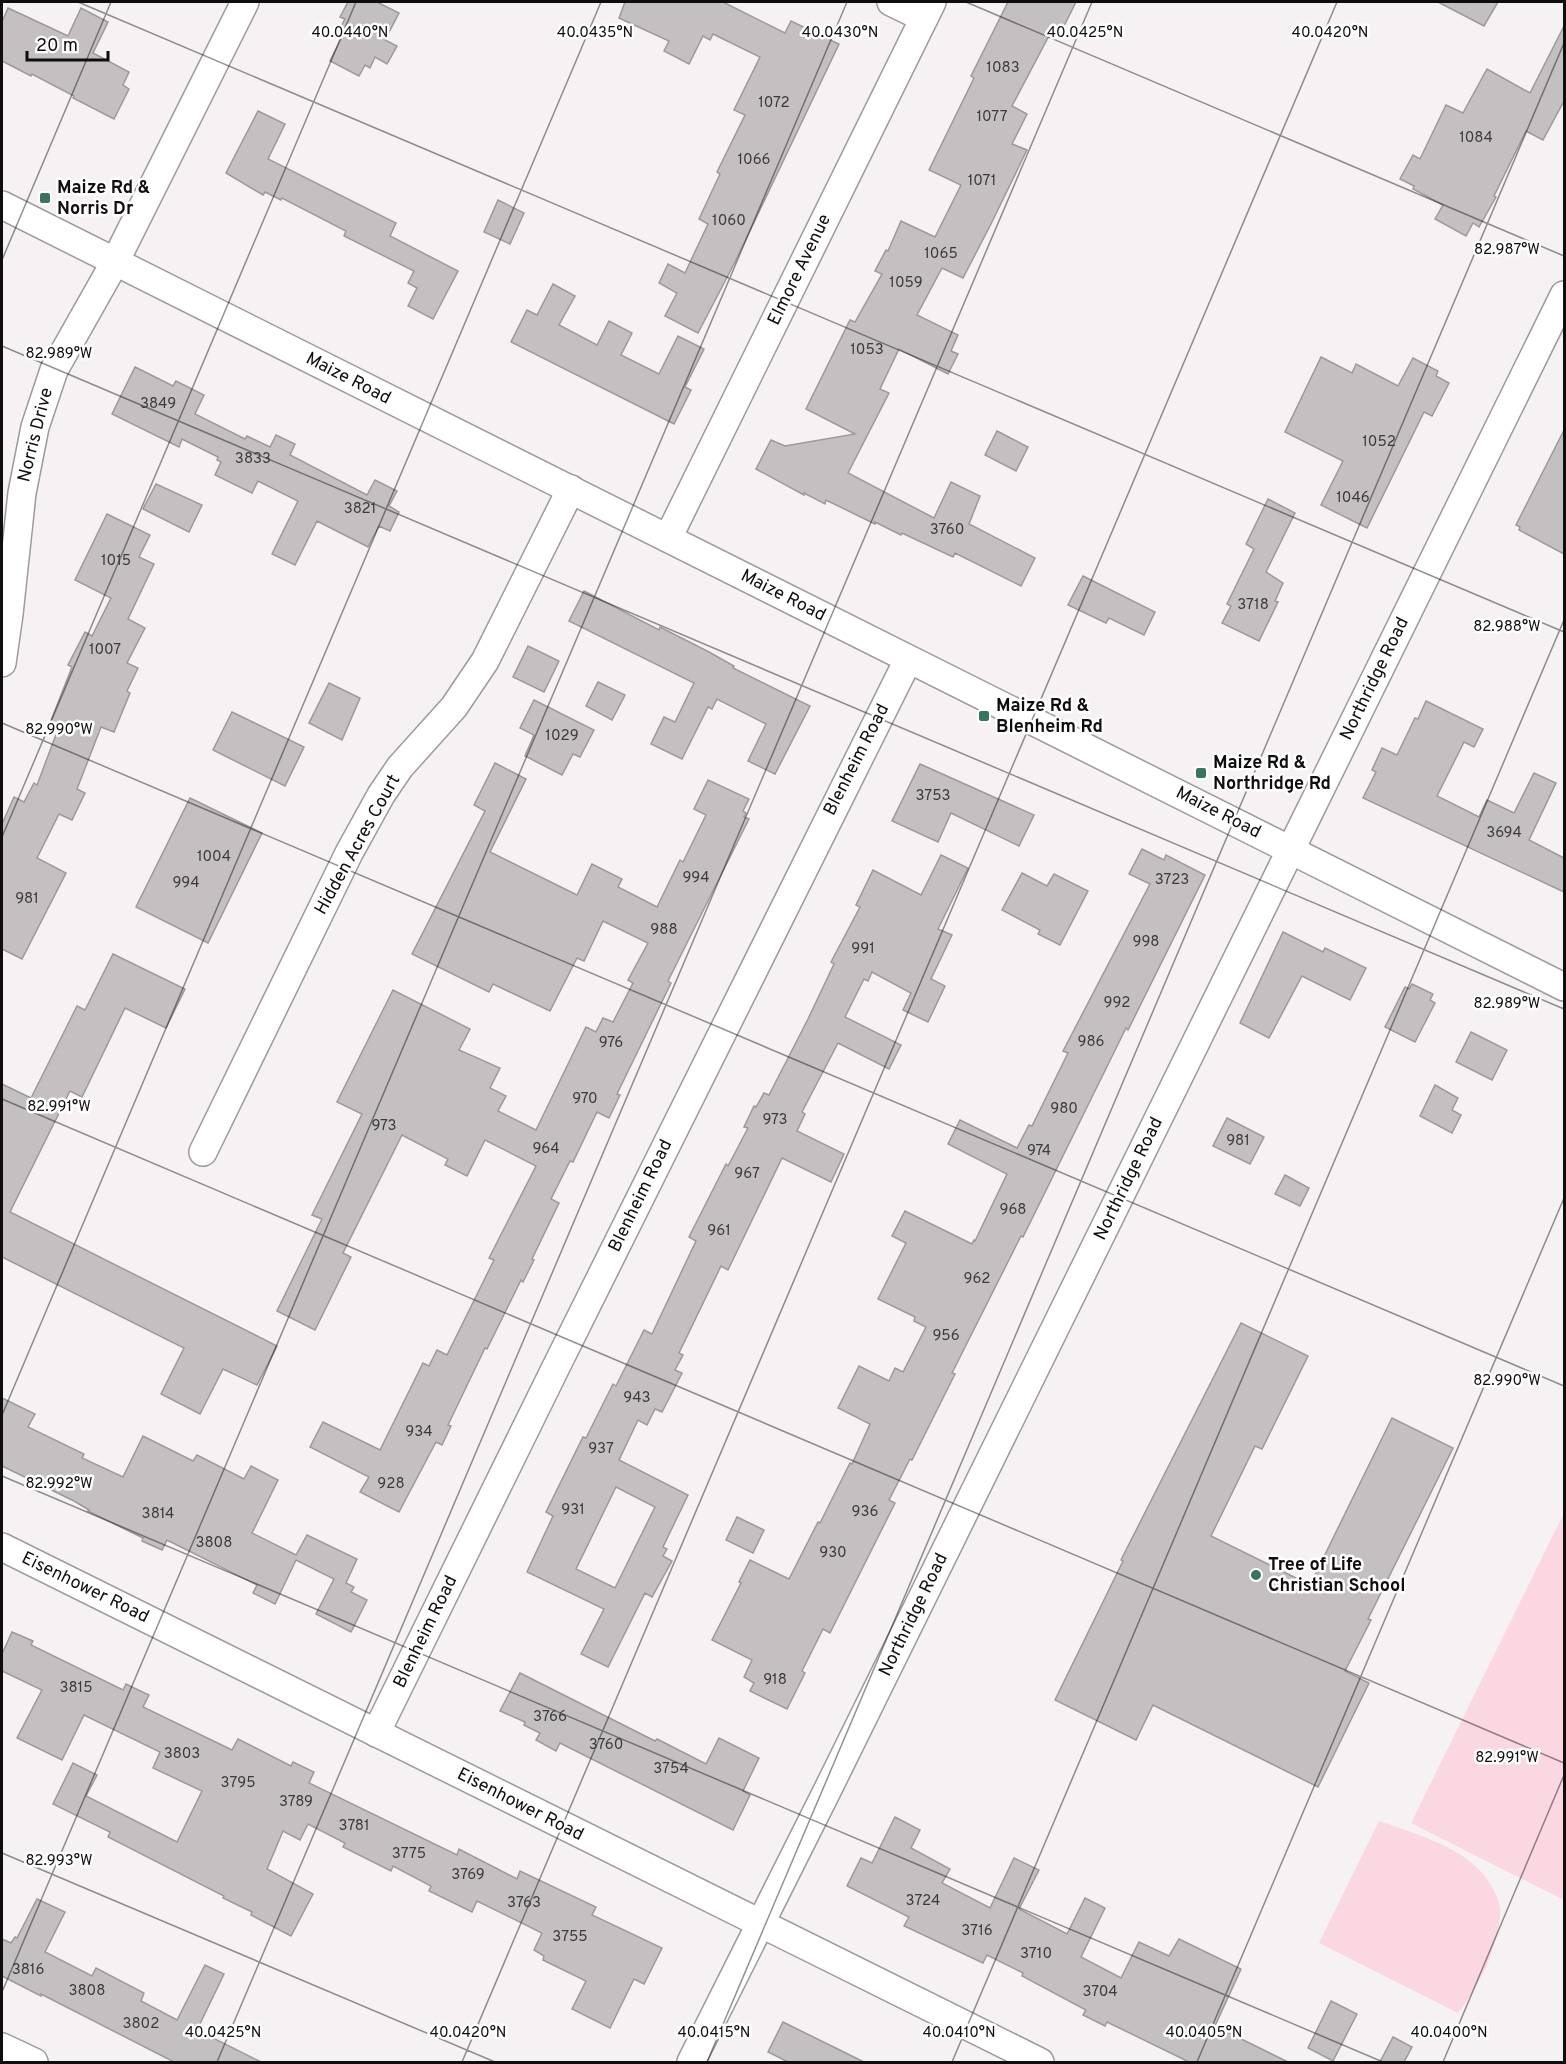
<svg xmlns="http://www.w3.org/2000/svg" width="1566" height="2064" font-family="Overpass,sans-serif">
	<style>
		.park { fill: #fbd7e2 }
		.building { fill: #c4c0c1; stroke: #9d999a; stroke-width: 1.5; fill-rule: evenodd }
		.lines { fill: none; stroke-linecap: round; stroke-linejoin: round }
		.minor-casing { stroke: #9e9a9b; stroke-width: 30 }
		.minor { stroke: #fff; stroke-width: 27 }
		.ticks { fill: none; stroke: #0f0d0e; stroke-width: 1.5; stroke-opacity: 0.45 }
		.poi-dot { fill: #38755f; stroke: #fff; stroke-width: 2 }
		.labels { text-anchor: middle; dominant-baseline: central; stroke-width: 5; stroke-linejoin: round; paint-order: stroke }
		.number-label { font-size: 15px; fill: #3c3a3b }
		.poi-label { font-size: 18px; font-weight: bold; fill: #0f0d0e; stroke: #fff; text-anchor: start }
		.street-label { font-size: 18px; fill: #0f0d0e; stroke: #fff }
		.ticks-label { font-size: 15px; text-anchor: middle; fill: #0f0d0e; stroke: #fff; stroke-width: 5; stroke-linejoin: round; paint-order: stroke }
	</style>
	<rect width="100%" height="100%" fill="#f6f2f3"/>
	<!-- park -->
	<g class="park">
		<path d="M1564,1513v387l-153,-77z"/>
		<path d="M1379,1821c42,15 99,29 117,74 1,4 4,9 4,13 1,13 -3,28 -7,41 -7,22 -21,46 -35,64l-139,-70z"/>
	</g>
	<!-- building -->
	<g class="building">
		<path d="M348,2h29l22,11 -14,27 12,6 -10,18 -12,-7 -5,11 -5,-3 -6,11 -29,-15 12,-24 -6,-2 9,-16 -5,-2z"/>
		<path d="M625,2h98l62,31 6,-12 48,23 -104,218 -37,71 -33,-17 12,-23 -18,-10 9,-19 17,9 23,-49 -9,-5 21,-45 -3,-2 28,-57 -11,-5 26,-53 -47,-23 -3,6 -7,-4 -14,28 -25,-13 5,-10 -50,-23z"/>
		<path d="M1008,2h68l-17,34 -8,-4 -39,74 15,8 -15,30 15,6 -36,74 -28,54 -21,-10 -25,47 41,20 -7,16 7,3 -10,20 -49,-25 -19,40 9,4 -41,80 86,45 17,-36 29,14 -11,28 66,34 -14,28 -66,-33 -2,4 -51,-24 -1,2 -26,-13v2l-49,-24 -1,4 -21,-11v2l-48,-26 15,-29 14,6 70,-12 -49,-25 44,-89 5,2 27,-48 -7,-3 11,-21 2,1 13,-30 34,16 26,-52 -32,-15 45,-92 -3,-2z"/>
		<path d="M1438,2h60l-14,24z"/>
		<path d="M8,8l60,28 13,-28 27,14 -15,31 36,19 -6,13 6,4 -15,30 -41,-21 1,-2 -42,-22 -1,2 -29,-15v-39z"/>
		<path d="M1564,26v75l-21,39 -17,-9 -32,65 2,1 -17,30 -6,-4 -7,13 -31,-17 8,-14 -30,-16 1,-3 -14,-7 13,-24 7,4 26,-54 17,8 24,-44 43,24z"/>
		<path d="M258,111l27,13 -17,35 128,64 -6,13 68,35 -25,48 -25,-13 9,-18 -9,-5 6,-12 -70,-35 2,-5 -64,-33 -1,2 -16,-8 -2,3 -37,-22z"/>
		<path d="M498,200l26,13 -14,31 -26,-12z"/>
		<path d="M553,284l22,12 -16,29 38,20 12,-24 23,12 -11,22 38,19 19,-38 26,13 -19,38 6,3 -17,34 -163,-82 16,-32 10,5z"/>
		<path d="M1321,357l31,16 4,-9 42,22 15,-28 25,13 -2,5 13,7 -17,33 -8,-4 -57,116 -46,-23 22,-44 -58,-29z"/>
		<path d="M135,367l38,19 3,-5 28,14 -9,19 50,25 2,-3 23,11 6,-12 19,9 -5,11 77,40 8,-15 22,11 -8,15 10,6 -9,19 -11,-5 -11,21 -51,-26 -22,44 -23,-11 26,-53 -40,-20 -6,12 -37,-18 6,-13 -4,-2 1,-3 -36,-18 -3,8 -67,-33z"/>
		<path d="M1564,430v124l-45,-24 1,-3 -4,-2z"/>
		<path d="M997,431l31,16 -12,24 -31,-16z"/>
		<path d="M156,484l46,21 -13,27 -46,-23z"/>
		<path d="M1268,499l27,14 -29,59 17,11 -8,18 3,1 -19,39 -37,-18 9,-17 -4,-2 27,-55 -8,-5z"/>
		<path d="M107,514l43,21 -11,22 15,7 -26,55 17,9 -18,35 11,5 -11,23 3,2 -16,39 -13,-5 -24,62 8,4 -13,27 -13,-6 -22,44 29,15 -44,86 -20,-10v-125l12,-27 10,5 10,-19 3,2 20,-53 -9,-4 24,-61 -4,-2 17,-33 7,4 19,-38 -36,-18z"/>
		<path d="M1083,576l72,36 -11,23 -35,-17 -3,5 -38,-18z"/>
		<path d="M584,591l75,39 1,-3 49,25 25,14 -1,2 77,38 -35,68 -27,-13 18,-37 -49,-25 -5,10 -4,-2 -26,52 -31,-15 13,-27 11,5 19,-39 -125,-62z"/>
		<path d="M528,646l31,15 -15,31 -31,-15z"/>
		<path d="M598,682l27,13 -13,25 -26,-14z"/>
		<path d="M329,683l31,15 -18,42 -33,-17z"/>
		<path d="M534,700l60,30 -14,27 -7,-3 -11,21 -37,-19 9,-21 -14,-7z"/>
		<path d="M1426,701l57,28 -9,18 -10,-5 -27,54 42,21 8,-17 27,13 20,-40 22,10 -27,57 35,18v34l-201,-94 13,-26 -4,-2 10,-22 15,7 18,-37 3,1z"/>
		<path d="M232,712l72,35 -19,39 -72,-36z"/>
		<path d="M495,763l31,16 -36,73 87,43 15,-31 30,15 -4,8 39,20 23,-47 3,2 23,-47 -12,-6 14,-29 41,19 -6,12 3,2 -2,4 5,2 -81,162 3,2 -54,111 3,1 -11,23 -12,-6 -24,50 -3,-1 -19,38 8,4 -27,56 2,1 -11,22 -2,-2 -34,69 -2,-1 -37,77 3,1 -9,19 -6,-3 -37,70 -39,-20 9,-15 -59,-30 13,-25 57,28 43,-87 6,3 8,-16 10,5 47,-95 -5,-2 47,-92 -51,-26 -18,36 -22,-11 3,-6 -46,-24 -59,118 8,4 -36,73 -38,-19 45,-92 -10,-4 50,-101 -25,-12 56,-112 77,39 -11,21 41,18 -10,20 16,8 -8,15 38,19 50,-103 10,5 7,-14 10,4 20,-39 -5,-3 20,-37 -45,-22 -19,40 -7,-3 -27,53 -57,-27 -4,8 -77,-38 73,-143 -11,-6z"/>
		<path d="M920,764l114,51 -15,31 -68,-33 -13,29 -46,-21z"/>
		<path d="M190,798l72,35 -54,110 -72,-36z"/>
		<path d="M1142,849l22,11 2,-5 39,20 -77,155 -2,-2 -103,209 -2,-1 -69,137 3,1 -43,86 -2,-1 -21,41 6,3 -65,130 -7,-4 -21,42 3,2 -18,36 -37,-18 4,-8 -10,-6 8,-17 -40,-20 29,-57 -2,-1 11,-22 39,19 29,-57 2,1 30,-60 2,1 18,-40 -32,-16 21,-42 30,15 6,-13 8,4 23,-45 -12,-6 1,-4 -37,-18 28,-56 -14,-7 13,-25 67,33 2,-4 1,1 32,-67 -59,-30 12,-24 57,28 12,-23 3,1 36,-73 -5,-2 87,-167 -21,-10z"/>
		<path d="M941,855l27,13 -30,61 14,6 -21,44 14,7 -17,36 -25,-12 8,-17 -39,-21 -4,9 -4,-2 -19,38 56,28 -12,24 -51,-26 -36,69 3,2 -8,17 47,23 -13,28 -49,-24 -54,112 -7,-4 -42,87 4,2 -8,15 7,3 -20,39 -7,-3 -8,16 -9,-5 -19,40 69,35 -25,52 4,2 -4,7 9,5 -20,36 -7,-4 -37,74 -27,-13 23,-45 -77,-37 26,-56 -7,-4 37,-75 3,1 27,-54 3,2 28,-56 8,4 44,-93 -7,-4 37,-73 2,2 20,-38 -4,-1 10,-21 2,1 8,-14 5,2 39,-76 26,-55 -3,-2 29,-55 -4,-2 17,-35 48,25zM616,1487l39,20 -40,81 -39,-19z"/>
		<path d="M1022,873l25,13 7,-12 34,17 -28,54 -22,-11 2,-4 -38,-20z"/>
		<path d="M1283,932l40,20 2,-4 41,20 -16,32 -48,-24 -33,62 -29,-15z"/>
		<path d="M113,954l72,35 -19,39 -41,-20 -43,89 -12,-6 -60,121 267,134 -20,39 -34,-16 -23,45 -39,-20 23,-46 -182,-91v-173l29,14 46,-92 8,4z"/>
		<path d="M1412,984l21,10 -3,6 5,3 -20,39 -30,-15 20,-40 4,2z"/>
		<path d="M1471,1032l36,18 -15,30 -36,-18z"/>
		<path d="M1435,1085l23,13 -6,12 9,5 -9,18 -32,-17z"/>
		<path d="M1227,1118l37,19 -14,27 -37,-18z"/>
		<path d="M1285,1175l24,13 -9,18 -25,-12z"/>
		<path d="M1241,1323l67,33 -46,93 -7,-3 -44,90 99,49 82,-167 61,30 -85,171 3,1 -26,51 24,12 -51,104 -165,-82 -17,35 -81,-40 68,-139 -2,-1z"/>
		<path d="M2,1398l33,16 -7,13 56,27 -2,4 41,19 20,-41 50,25 4,-6 47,24 7,-13 27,14 -26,53 44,22 11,-20 50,24 -11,24 8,4 -3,5 16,8 -16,32 -35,-18 18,-35 -38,-19 -21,44 -22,-11 4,-8 -90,-45 -5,10 -20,-9 1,-3 -55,-27 1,-1 -15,-9 -72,-35z"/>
		<path d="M737,1517l27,13 -11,23 -27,-13z"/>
		<path d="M12,1632l21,9 -2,4 92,45 3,-6 23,11 -6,12 89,43 6,-11 53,27 2,-4 21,10 -5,11 148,72 2,-6 58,30 3,-8 76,36 -4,8 70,33 -18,36 -10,-5 -24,49 -38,-19 14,-28 -43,-21 1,-4 -10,-6 8,-17 -65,-32 -5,11 -43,-21 2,-5 -38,-20 -2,5 -48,-24 2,-4 -37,-19 -8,16 -17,-9 -16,38 46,25 -22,42 -40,-21 1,-3 -29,-14 1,-2 -116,-59 2,-5 -57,-28 20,-41 24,12 -11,21 91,46 25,-51 -49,-23 7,-16 -76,-37 -22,45 -45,-22 25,-48 -40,-19v-17z"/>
		<path d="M520,1673l135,68 2,-2 49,25 13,-26 40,20 -16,33 7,4 -17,35 -173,-87 -4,8 -20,-11 4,-7 -16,-8 1,-3 -25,-11z"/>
		<path d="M895,1817l25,13 -9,18 39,21 -8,14 48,25 24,-50 25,12 -20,39 48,25 18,-36 20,10 -24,49 40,21 18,-36 30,14 10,-17 62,30 -26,57 73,36h-99l-82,-40 -2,4 -22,-11 3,-5 -64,-34 1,-3 -36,-18 -4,8 -79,-37 5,-9 -62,-31 14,-28 11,5z"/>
		<path d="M37,1899l28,13 -20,40 47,24 4,-8 48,25 -3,8 36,19 28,-55 19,9 -27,56 64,32h-87l-133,-68v2l-39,-20v-37l9,4 4,-6 2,1z"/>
		<path d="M1331,2001l26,13 -24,47 -25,-13z"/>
		<path d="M783,2022l81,40h-76l-20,-10z"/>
		<path d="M1393,2037l19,10 -8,15h-24z"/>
	</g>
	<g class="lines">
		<defs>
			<g id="minor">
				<path d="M891,2l33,16"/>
				<path d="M2,205l1562,782"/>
				<path d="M668,538l264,-536"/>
				<path d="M2,663l7,-49 13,-121 13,-66 19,-57 61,-108 130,-260"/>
				<path d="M203,1152l146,-299 32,-58 19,-28 54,-60 31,-46 86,-172"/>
				<path d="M2,1547l1038,515"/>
				<path d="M376,1733l179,-364 353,-709"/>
				<path d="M2,2047l32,15"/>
				<path d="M691,2062l137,-273 736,-1494"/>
			</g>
		</defs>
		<!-- minor casing -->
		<use href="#minor" class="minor-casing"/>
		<!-- minor -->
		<use href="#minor" class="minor"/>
	</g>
	<!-- ticks -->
	<path class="ticks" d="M78,2l1486,630M966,2l598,254M2,260l109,-258M2,346l1562,663M2,723l1562,663M2,837l354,-835M2,1099l1562,664M2,1415l599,-1413M2,1476l1381,586M2,1853l493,209M2,1992l845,-1990M217,2062l875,-2060M462,2062l875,-2060M707,2062l857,-2019M952,2062l612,-1442M1197,2062l367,-864M1443,2062l121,-287"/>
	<!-- markers -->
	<g class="poi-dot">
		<rect x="39" y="192" width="12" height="12" rx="3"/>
		<rect x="978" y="710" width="12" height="12" rx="3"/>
		<rect x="1195" y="767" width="12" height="12" rx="3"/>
		<circle cx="1256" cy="1575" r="6"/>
	</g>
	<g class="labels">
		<!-- number labels -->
		<g class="number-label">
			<text x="1003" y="68">1083</text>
			<text x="774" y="103">1072</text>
			<text x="992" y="117">1077</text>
			<text x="1476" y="138">1084</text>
			<text x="754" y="160">1066</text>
			<text x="982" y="181">1071</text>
			<text x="729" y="221">1060</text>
			<text x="941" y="254">1065</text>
			<text x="906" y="283">1059</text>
			<text x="867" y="350">1053</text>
			<text x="158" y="404">3849</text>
			<text x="1379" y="442">1052</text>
			<text x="253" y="459">3833</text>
			<text x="1353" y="498">1046</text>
			<text x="360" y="509">3821</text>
			<text x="947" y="530">3760</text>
			<text x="116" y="561">1015</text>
			<text x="1253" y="605">3718</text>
			<text x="105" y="650">1007</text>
			<text x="562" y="736">1029</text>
			<text x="933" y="796">3753</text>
			<text x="1504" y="833">3694</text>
			<text x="214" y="857">1004</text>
			<text x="696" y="878">994</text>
			<text x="1172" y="880">3723</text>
			<text x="186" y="883">994</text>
			<text x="27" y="899">981</text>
			<text x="664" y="930">988</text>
			<text x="1146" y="942">998</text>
			<text x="863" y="949">991</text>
			<text x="1117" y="1003">992</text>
			<text x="1091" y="1042">986</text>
			<text x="611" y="1043">976</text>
			<text x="585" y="1099">970</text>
			<text x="1064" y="1109">980</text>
			<text x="775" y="1120">973</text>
			<text x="384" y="1126">973</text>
			<text x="1238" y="1141">981</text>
			<text x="546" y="1149">964</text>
			<text x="1039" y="1151">974</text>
			<text x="747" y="1174">967</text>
			<text x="1013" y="1210">968</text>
			<text x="719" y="1231">961</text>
			<text x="977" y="1279">962</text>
			<text x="946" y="1336">956</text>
			<text x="637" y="1398">943</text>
			<text x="419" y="1432">934</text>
			<text x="601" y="1449">937</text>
			<text x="391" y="1484">928</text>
			<text x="573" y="1510">931</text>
			<text x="865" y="1512">936</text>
			<text x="158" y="1514">3814</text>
			<text x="214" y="1543">3808</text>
			<text x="833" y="1553">930</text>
			<text x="775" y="1680">918</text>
			<text x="76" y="1688">3815</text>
			<text x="550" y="1717">3766</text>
			<text x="606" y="1745">3760</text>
			<text x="182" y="1754">3803</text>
			<text x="671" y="1769">3754</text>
			<text x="238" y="1783">3795</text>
			<text x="296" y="1802">3789</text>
			<text x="354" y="1826">3781</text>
			<text x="409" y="1854">3775</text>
			<text x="468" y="1875">3769</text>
			<text x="923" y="1901">3724</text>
			<text x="524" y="1903">3763</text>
			<text x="977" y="1931">3716</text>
			<text x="570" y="1937">3755</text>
			<text x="1036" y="1954">3710</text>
			<text x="28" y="1970">3816</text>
			<text x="87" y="1991">3808</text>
			<text x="1100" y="1992">3704</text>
			<text x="141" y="2024">3802</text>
		</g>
		<!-- poi labels -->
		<g class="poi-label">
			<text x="57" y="188">Maize Rd &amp;<tspan x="57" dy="21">Norris Dr</tspan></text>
			<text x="996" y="706">Maize Rd &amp;<tspan x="996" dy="21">Blenheim Rd</tspan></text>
			<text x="1213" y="763">Maize Rd &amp;<tspan x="1213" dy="21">Northridge Rd</tspan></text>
			<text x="1268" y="1565">Tree of Life<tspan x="1268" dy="21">Christian School</tspan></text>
		</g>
		<!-- street labels -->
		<g class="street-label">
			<text transform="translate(800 270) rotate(-64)">Elmore Avenue</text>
			<text transform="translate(348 379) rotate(27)">Maize Road</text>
			<text transform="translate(36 435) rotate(-76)">Norris Drive</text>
			<text transform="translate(783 596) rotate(27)">Maize Road</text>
			<text transform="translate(1375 679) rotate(-64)">Northridge Road</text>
			<text transform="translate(857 760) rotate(-63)">Blenheim Road</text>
			<text transform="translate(1218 813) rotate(27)">Maize Road</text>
			<text transform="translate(358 845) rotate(-61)">Hidden Acres Court</text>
			<text transform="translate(1129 1179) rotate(-64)">Northridge Road</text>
			<text transform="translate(641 1196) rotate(-64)">Blenheim Road</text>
			<text transform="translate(85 1588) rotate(26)">Eisenhower Road</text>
			<text transform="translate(914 1615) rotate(-64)">Northridge Road</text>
			<text transform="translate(426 1632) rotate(-64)">Blenheim Road</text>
			<text transform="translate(520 1805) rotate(27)">Eisenhower Road</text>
		</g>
	</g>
	<g class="ticks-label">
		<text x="1085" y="37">40.0425°N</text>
		<text x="1330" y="37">40.0420°N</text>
		<text x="350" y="37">40.0440°N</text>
		<text x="595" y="37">40.0435°N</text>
		<text x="840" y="37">40.0430°N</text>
		<text x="1507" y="254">82.987°W</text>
		<text x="59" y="358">82.989°W</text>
		<text x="1507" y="631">82.988°W</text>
		<text x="59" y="734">82.990°W</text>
		<text x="1507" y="1008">82.989°W</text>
		<text x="59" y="1111">82.991°W</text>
		<text x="1507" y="1385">82.990°W</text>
		<text x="59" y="1488">82.992°W</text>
		<text x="1507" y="1762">82.991°W</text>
		<text x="59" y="1865">82.993°W</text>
		<text x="223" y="2037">40.0425°N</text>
		<text x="468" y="2037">40.0420°N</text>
		<text x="714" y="2037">40.0415°N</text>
		<text x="959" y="2037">40.0410°N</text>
		<text x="1204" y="2037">40.0405°N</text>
		<text x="1449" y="2037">40.0400°N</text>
	</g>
	<!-- border -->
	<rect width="1566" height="2064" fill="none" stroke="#0f0d0e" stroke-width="6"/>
	<!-- scale -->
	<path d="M27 51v9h81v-9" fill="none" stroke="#0f0d0e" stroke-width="3"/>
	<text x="36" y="51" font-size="18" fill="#0f0d0e" stroke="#ffffff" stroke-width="4.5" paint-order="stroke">20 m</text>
</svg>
